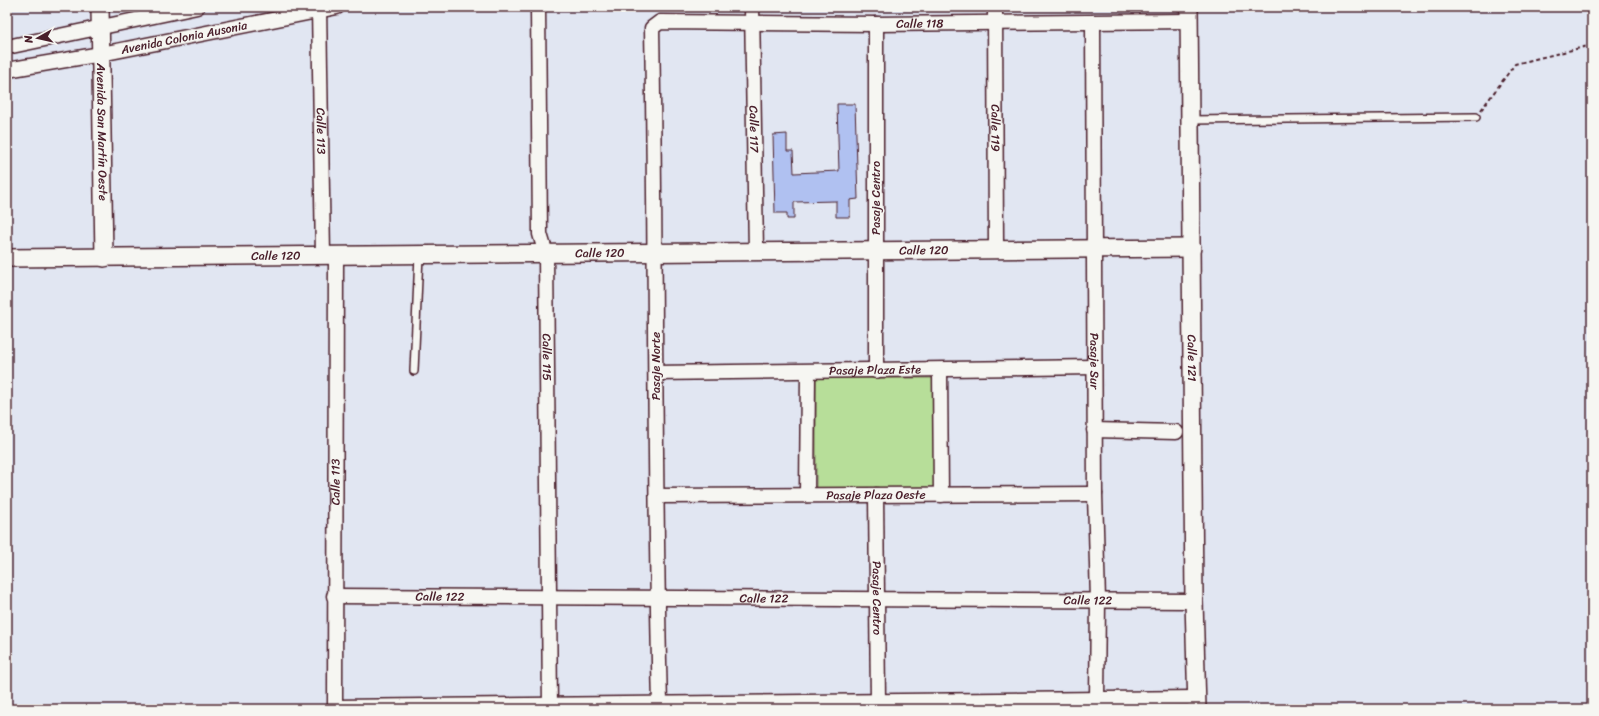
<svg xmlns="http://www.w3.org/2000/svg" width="1599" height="716" font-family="Sriracha,sans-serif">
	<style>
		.green { fill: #b7de99; stroke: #807e62 }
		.building { fill: #b0c1f1; stroke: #4a1f2b }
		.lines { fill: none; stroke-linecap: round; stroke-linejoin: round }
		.service-casing { stroke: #4a1f2b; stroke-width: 10 }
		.minor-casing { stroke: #4a1f2b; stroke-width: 17 }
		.tertiary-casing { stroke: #4a1f2b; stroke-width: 20 }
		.path { stroke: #4a1f2b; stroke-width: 2; stroke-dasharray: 4 3; stroke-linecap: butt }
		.service { stroke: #f6f6f2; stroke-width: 7 }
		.minor { stroke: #f6f6f2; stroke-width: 14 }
		.tertiary { stroke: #f6f6f2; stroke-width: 17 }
		.labels { text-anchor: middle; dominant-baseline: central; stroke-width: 3; stroke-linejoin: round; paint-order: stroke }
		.street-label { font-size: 12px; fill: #4a1f2b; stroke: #f6f6f2 }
	</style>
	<rect width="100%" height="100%" fill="#e1e6f2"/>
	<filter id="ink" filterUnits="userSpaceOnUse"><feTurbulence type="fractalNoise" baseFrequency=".025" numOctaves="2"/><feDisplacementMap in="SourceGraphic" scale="8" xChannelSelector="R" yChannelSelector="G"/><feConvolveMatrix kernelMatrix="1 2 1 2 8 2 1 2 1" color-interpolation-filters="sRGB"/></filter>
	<g filter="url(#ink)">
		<!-- green -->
		<path class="green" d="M816,378h118l1,110h-119z"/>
		<!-- building -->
		<path class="building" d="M837,104h18l3,95 -8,1v17h-14v-16l-42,1v17h-7v-6h-12l-2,-78 14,-1v17h6l1,22 45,-2z"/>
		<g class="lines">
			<defs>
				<g id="service">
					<path d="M1190,120l286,-3"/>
					<path d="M414,371l5,-116"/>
				</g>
				<g id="minor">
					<path id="s1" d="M319,7l4,249"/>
					<path id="s2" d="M538,7l2,227 6,20 4,455"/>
					<path id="s3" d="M752,7l4,245"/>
					<path id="s4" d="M995,7l1,243"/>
					<path id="s5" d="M1093,22l2,472 3,106 -1,99"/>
					<path d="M876,24v347"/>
					<path d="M7,47l190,-40"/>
					<path id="s6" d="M7,70l94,-16 236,-47"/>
					<path d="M940,370l1,125"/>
					<path id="s7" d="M656,373l438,-6"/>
					<path d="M1094,430l82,2"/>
					<path d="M807,495l1,-123"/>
					<path id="s8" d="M876,495l2,207"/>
					<path id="s9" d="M657,496l438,-2"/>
					<path id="s10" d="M334,596l860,5"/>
					<path id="s11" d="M660,704c-6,-225 -4,-451 -8,-676l8,-6 216,2 313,-3"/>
					<path d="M335,707l862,-9"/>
					<path id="s12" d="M335,709l1,-453"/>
				</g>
				<g id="tertiary">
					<path id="s13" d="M100,7l4,251"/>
					<path id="s14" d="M1189,7l5,594 3,108"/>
					<path id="s15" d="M7,258l1185,-10"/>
				</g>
			</defs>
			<!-- service casing -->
			<use href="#service" class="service-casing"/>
			<!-- minor casing -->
			<use href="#minor" class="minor-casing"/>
			<!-- tertiary casing -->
			<use href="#tertiary" class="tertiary-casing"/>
			<!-- path -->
			<path class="path" d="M1481,110l34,-46 77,-19"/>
			<!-- service -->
			<use href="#service" class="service"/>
			<!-- minor -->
			<use href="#minor" class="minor"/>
			<!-- tertiary -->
			<use href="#tertiary" class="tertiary"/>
		</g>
	</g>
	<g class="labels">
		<!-- street labels -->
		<g class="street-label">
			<text stroke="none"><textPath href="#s11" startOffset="946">Calle 118</textPath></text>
			<text stroke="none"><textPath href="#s6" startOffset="180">Avenida Colonia Ausonia</textPath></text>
			<text stroke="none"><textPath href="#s4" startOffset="121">Calle 119</textPath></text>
			<text stroke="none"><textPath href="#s3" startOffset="122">Calle 117</textPath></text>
			<text stroke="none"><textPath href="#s1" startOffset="124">Calle 113</textPath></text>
			<text stroke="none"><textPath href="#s13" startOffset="125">Avenida San Martín Oeste</textPath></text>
			<text transform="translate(876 198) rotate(-90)">Pasaje Centro</text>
			<text stroke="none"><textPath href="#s15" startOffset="917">Calle 120</textPath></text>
			<text stroke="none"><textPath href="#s15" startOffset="593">Calle 120</textPath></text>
			<text stroke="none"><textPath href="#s15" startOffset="269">Calle 120</textPath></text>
			<text stroke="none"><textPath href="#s2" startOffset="351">Calle 115</textPath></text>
			<text stroke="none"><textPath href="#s14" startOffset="351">Calle 121</textPath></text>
			<text stroke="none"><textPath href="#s5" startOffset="339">Pasaje Sur</textPath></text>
			<text transform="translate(656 366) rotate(-90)">Pasaje Norte</text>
			<text stroke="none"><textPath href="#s7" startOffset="219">Pasaje Plaza Este</textPath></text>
			<text stroke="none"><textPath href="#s12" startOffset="227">Calle 113</textPath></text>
			<text stroke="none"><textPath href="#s9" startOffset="219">Pasaje Plaza Oeste</textPath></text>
			<text stroke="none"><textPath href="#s10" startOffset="106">Calle 122</textPath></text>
			<text stroke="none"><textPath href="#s10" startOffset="430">Calle 122</textPath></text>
			<text stroke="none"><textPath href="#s8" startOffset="103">Pasaje Centro</textPath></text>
			<text stroke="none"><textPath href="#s10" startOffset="754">Calle 122</textPath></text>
		</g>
	</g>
	<!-- margin -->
	<rect width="1599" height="716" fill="none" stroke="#f6f6f2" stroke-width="24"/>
	<rect x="12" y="12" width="1575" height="692" fill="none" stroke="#4a1f2b" stroke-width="1.5" filter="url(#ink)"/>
	<!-- north arrow -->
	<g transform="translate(38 38) rotate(262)" stroke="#f6f6f2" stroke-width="3" paint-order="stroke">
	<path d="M0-3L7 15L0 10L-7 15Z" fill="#4a1f2b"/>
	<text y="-6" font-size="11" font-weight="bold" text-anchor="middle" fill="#4a1f2b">N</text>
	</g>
</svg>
